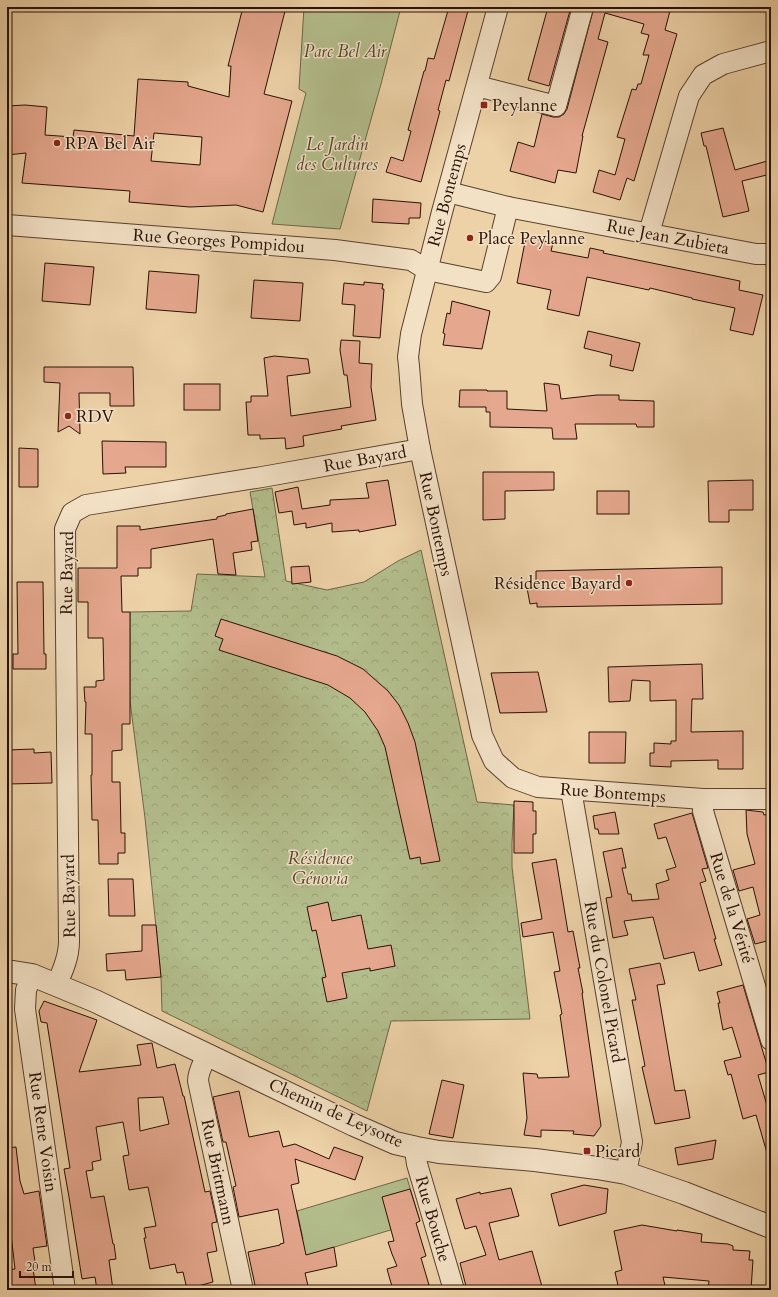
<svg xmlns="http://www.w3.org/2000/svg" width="778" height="1297" font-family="Cardo,serif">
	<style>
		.forest { fill: url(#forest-crowns); stroke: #6e6648 }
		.green { fill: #b3bd8c; stroke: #6e6648 }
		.building { fill: #e5a78e; stroke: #281005; fill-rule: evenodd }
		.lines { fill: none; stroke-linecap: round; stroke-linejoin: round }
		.minor-casing { stroke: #59402e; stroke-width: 22 }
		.tertiary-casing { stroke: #59402e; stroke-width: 24 }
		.minor { stroke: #f3e1c6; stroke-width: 20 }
		.tertiary { stroke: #f3e1c6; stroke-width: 22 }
		.poi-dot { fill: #8f2418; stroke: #f3e1c6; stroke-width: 1.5 }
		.labels { text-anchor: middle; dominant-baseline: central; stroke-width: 3; stroke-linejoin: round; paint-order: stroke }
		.park-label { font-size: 17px; font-style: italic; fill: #52442e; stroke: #f3e1c6 }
		.poi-label { font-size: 17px; fill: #281005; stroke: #f3e1c6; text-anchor: start }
		.street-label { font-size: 17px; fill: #281005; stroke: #f3e1c6 }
	</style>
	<defs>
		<pattern id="forest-crowns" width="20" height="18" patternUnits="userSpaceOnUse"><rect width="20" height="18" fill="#b3bd8c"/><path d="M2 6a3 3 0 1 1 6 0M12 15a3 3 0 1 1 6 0" fill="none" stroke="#9aa177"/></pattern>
	</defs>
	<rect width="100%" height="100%" fill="#edd1a7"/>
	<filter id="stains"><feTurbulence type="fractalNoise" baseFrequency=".005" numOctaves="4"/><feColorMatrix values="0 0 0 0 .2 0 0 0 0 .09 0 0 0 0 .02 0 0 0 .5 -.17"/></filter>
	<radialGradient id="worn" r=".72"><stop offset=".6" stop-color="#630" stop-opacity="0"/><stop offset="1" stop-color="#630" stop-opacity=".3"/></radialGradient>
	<!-- forest -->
	<path class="forest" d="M272,488l14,93 41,9 37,-8 34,-21 23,-11 56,252 37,3 -2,38v24l18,152 -139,2 -24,90 -170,-83 -35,-17 -1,-34 -16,-159 -15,-117v-89l61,-1 6,-37 68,3 -15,-85z"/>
	<!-- green -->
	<g class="green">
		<path d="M304,7h97l-20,77 -41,145 -68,-5 34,-131 -7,-4z"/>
		<path d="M407,1178l13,43 -92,28 -25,18 -4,-27 4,-1 -6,-28z"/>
	</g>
	<!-- building -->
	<g class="building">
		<path d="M243,7h43l-22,87 28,7 -29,111 -27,-7 -46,2 -61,-5 1,-11 -108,-8 4,-30 -19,2v-49l18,-1 22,2 -2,28 28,2 1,-7 60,6 4,-57 50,3v4l41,11 2,-31h-3zM154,133l48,4 -2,28 -49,-4z"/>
		<path d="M449,7h20l-20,74 -3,-1 -8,30 2,1 -19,71 -35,-10 5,-15 12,4 8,-30 -3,-1 16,-59h1l3,-13 6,1z"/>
		<path d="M548,7h23l-22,79 -21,-6z"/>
		<path d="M594,7h77l-6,23 12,4 -43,147 -7,-3 -7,22 -27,-8 6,-22 16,5 10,-36 -8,-2 15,-48 4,1 2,-6h3l8,-29h-6l6,-20 -8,-2 3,-9 -39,-11 -7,26 10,3 -26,94h1l-7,37 -18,-3 -3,13 -45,-12 8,-29 16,5 8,-33 11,3h6l5,-3 3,-5z"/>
		<path d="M723,128l12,42 36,-10v14l-29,7 7,30 -26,6 -17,-71h-2l-3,-13z"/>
		<path d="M373,199l48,4 -1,15h-11v6l-37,-2z"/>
		<path d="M526,237l27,6 -2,8 37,7 2,-10 14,3 -1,2 137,28 -1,9 24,5 -10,40 -23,-5 5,-22 -43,-9v-1l-42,-10 -1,2 -62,-13 -8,39 -32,-7 4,-19 -34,-7z"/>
		<path d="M45,263l49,4 -4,38 -48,-4z"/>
		<path d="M149,271l50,4 -3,38 -50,-4z"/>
		<path d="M254,280l49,3 -3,38 -49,-3z"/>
		<path d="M364,282l19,2 -1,5h2l-4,49 -27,-2 2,-31 -13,-1 2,-21 20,2z"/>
		<path d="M452,301l38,10 -8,38 -39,-4 2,-11 -2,-1 4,-20 3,1z"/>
		<path d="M588,331l52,12 -7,28 -23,-5 2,-11 -28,-7z"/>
		<path d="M341,340l19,1 -1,22 13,1 -1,23 5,33 -35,6 1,3 -39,7 1,10 -18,3 -1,-11 -25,1v-4h-12l-2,-33h5v-6h17l-4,-38 10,-2 34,3 2,14 -23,3 4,40 60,-9 -4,-32h-3l-4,-25z"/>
		<path d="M44,367h89l1,39h-24v-13h-31l1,41 -11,-8 -11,6 2,-49 -16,-1z"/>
		<path d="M544,383l15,2 2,14 36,-4h22v5l35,1v26h-17l-1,-3h-61l2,15h-24l-1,-11 -62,-1v-15h-4v-5h-27l1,-17h27v1h20v18l40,2z"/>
		<rect x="184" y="384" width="36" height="26"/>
		<path d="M102,441l64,1v25h-41l1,6 -23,1z"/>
		<path d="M19,448l19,1v38h-19z"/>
		<path d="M483,472h71v18l-49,1v28l-22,1z"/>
		<path d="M388,480l8,45 -37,7v-2l-27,2v-9l-26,5v-5l-12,2 -2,-14 -13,2 -4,-21 23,-5 4,22 28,-4v-5l39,-2 -3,-15z"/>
		<path d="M753,480v30h-24v12h-20l-1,-41z"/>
		<rect x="597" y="491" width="32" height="23"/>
		<path d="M253,509l5,32 -7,1 1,8 -19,3 3,22 -18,-1 -5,-35 -62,10v19h-13v8h-17l1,36h8v112h-8v26l-10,1v31h8l1,51h4v20h-7v11h-19l-1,-44h-6l-1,-45h1v-41h-7l1,-32h-1l-1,-15h12v-6l8,-1 -1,-42h-15v-36h-10v-34h39v-42h23v4l77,-11v-2l9,-2v-1z"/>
		<path d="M309,566l2,16 -19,2 -1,-17z"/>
		<path d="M722,567v37l-185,3v-4l-7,1 -3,-16h9v-17z"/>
		<path d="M17,582h26l1,72h2v15h-33v-15h5z"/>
		<path d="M221,619l116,37 26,13 25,22 11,14 9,18 7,19 25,119 -19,3 -1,-7 -10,2 -25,-112 -7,-16 -13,-19 -15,-14 -22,-13 -109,-35 4,-11 -8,-3z"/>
		<path d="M702,664l1,35h-11l-1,33 52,-1v38h-25v-9l-47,1v6l-21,-1v-13h4v-10l17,1v-3h5v-41l-26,1v-20l-18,-1 -2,21 -21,1 -1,-35z"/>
		<path d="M538,672l9,40 -47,1 -9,-40z"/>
		<path d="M589,732h37l-1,31h-36z"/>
		<path d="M34,749v4l17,-1 1,31 -45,1v-34z"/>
		<path d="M514,801l19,1v9h3v23h-3v19h-19z"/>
		<path d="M746,810l17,2 1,3 7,-1v126l-16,4 -8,-25 13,-4 -7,-28 -14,4 -6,-21 22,-6 -8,-30z"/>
		<path d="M615,812l4,22h-20l-1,-5h-3l-2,-13z"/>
		<path d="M692,813l16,55 -6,1 4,12 -6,2 16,56h-2l8,26 -23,6 -5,-19 -30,7 -11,-42 -29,4 4,14 -15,3 -7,-40 6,-1 -9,-45 19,-4 4,20h-4l6,26h3l1,7 27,-2 -3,-15 13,-4 -3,-10 10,-3 -10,-30 -8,2 -4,-15z"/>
		<path d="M556,859l12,73 5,-1 7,37h-2l5,25h-1l19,133 -7,10 -21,-2 1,-3 -33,-1v7l-17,-2 3,-17 -4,-45 14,1 1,4 31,-1 -9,-62 2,-1 -8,-42 6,-1 -7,-39 -30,5 -2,-14 21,-4 -10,-56z"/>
		<path d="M108,879h25l2,37h-26z"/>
		<path d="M328,902l4,19 29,-6 7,34 23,-4 4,21 -25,5v-3l-28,5 5,25 -20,4 -5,-24 4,-1 -10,-47 -4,1 -5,-24z"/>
		<path d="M142,925h14l5,52 -35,3 -1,-10 -18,1 -1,-17 36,-3z"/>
		<path d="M660,963l5,21 -8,1 18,106 10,-1 5,28 -35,6 -13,-57 3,-1 -13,-66h4l-7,-31z"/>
		<path d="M743,985l26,87 -11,3 13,44v34h-4l-11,-38 -13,4 -12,-45 -3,1 -4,-14 17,-4 -9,-30 -9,3 -5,-27h2l-3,-11z"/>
		<path d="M44,1001l53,19 -18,52 62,-7 -4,-20 15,-2 5,25 18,-4 8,32h1l21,96 5,-1 7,31 -5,1v3l5,25 -10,2 6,29 -26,7 -4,-17 -6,1 -2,-9 -25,5 -6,-31h2l-2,-10 12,-2 -8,-39 -19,3 -6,-34 6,-1 -6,-33 -27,5 5,33 -9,2 1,8 -7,1 5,27 13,-2 9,48h1l2,15 -7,1 4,30h-16l-2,-13 -13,2 -13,-82 -5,-28 6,-1 -23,-145 -6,-1 -2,-11zM163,1097l6,27 -29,7 -2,-33z"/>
		<path d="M442,1080l22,5 -11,53 -24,-4z"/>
		<path d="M239,1091l10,46 30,-6 4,16 12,-3 34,15 5,-12 29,10 -8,23 -60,-21 4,24 -8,2 15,70 28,-8 3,19 -32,7 4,17h-53l-8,-38 32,-7v-1l4,-1 -6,-34 -39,8 -6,-30 3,-1 -10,-44h-3l-10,-45z"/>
		<path d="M716,1140l-3,19 -35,6 -3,-17z"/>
		<path d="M16,1147l4,34 4,13 15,-3 8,55 -14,2 3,20h-3l3,22h-29v-20l8,-1 -6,-52 -2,1v-70z"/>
		<path d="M584,1185l24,4 -2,24 -47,13 -8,-32z"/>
		<path d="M511,1188l8,28 -30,7 10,37 33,-9 11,39h-76l-7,-27 26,-8 -10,-29 -11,3 -9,-30 24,-7v2z"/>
		<path d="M410,1189l10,32 -4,2 10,33 -5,2 8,27 -17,5h-19l-6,-21 10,-3 -5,-12 -4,-12 6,-1 -12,-44z"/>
		<path d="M642,1225l35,6v-1l25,4 -1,8 27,2 5,2v4l17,1 -1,9h4l-2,30h-43l1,-9 -46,-4 3,13h-47l-4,-18 7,-2 -8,-39z"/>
	</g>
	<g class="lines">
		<defs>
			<g id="minor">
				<path d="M498,7l-56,205 -31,122 -3,23 1,9 3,38 8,45 62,286 12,26 19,17 25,9 165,12h68"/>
				<path d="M477,86l79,20 27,-99"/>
				<path d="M448,192l60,15 248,47h15"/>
				<path d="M7,225l328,25 76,10 16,10 59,12 5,-6 17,-69"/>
				<path d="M649,233l40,-137 14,-21 20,-11 48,-13"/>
				<path d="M571,790l61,352 -6,31"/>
				<path d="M703,799v12l68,229"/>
				<path d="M32,975l-6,15 -1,19 40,281"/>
				<path d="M56,985c7,-14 13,-28 13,-44l-4,-412 7,-16 14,-8 176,-28 158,-28"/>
				<path d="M207,1055c-4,9 -9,16 -9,26l45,209"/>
				<path d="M417,1148l-1,9 1,7 37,126"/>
			</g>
			<path id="tertiary" d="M7,971l25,4 63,26 259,124 41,18 22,5 22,4 96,8 62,8 29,5 58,20 87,34"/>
		</defs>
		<!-- minor casing -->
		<use href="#minor" class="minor-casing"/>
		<!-- tertiary casing -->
		<use href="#tertiary" class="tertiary-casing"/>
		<!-- minor -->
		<use href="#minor" class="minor"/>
		<!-- tertiary -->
		<use href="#tertiary" class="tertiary"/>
	</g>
	<!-- markers -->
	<g class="poi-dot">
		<rect x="480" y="101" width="8" height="8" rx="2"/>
		<circle cx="57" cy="143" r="4"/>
		<circle cx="470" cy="238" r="4"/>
		<circle cx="68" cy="416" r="4"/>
		<circle cx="629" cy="583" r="4"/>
		<rect x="583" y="1147" width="8" height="8" rx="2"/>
	</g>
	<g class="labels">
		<!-- park labels -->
		<g class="park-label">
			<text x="345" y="51">Parc Bel Air</text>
			<text x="337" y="144">Le Jardin<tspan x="337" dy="20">des Cultures</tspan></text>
			<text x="320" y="858">Résidence<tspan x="320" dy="20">Génovia</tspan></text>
		</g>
		<!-- poi labels -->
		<g class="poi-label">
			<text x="492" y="105">Peylanne</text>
			<text x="65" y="143">RPA Bel Air</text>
			<text x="478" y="238">Place Peylanne</text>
			<text x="76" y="416">RDV</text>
			<text x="621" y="583" text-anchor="end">Résidence Bayard</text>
			<text x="595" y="1151">Picard</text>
		</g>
		<!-- street labels -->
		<g class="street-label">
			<text transform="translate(447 195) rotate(-75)">Rue Bontemps</text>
			<text transform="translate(668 237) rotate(11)">Rue Jean Zubieta</text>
			<text transform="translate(219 241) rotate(4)">Rue Georges Pompidou</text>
			<text transform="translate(365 459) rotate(-10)">Rue Bayard</text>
			<text transform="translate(436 524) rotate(78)">Rue Bontemps</text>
			<text transform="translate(67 573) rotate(-89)">Rue Bayard</text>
			<text transform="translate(613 793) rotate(4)">Rue Bontemps</text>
			<text transform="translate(69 896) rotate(-91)">Rue Bayard</text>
			<text transform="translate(732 908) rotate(73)">Rue de la Vérité</text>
			<text transform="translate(604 982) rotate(80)">Rue du Colonel Picard</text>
			<text transform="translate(336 1113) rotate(24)">Chemin de Leysotte</text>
			<text transform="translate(43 1132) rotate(82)">Rue Rene Voisin</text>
			<text transform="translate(218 1172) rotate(78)">Rue Brittmann</text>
			<text transform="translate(433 1219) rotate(74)">Rue Bouche</text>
		</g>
	</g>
	<!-- margin -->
	<rect width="778" height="1297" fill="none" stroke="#edd1a7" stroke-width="24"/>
	<rect x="8" y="8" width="762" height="1281" fill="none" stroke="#281005" stroke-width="2"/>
	<rect x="12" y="12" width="754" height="1273" fill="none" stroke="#281005"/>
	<!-- scale -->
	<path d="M20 1271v6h53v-6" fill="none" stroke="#281005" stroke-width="2"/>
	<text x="26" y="1271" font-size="12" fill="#281005" stroke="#f3e1c6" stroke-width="3" paint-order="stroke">20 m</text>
	<rect width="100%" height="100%" filter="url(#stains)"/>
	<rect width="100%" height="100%" fill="url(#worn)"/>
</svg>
